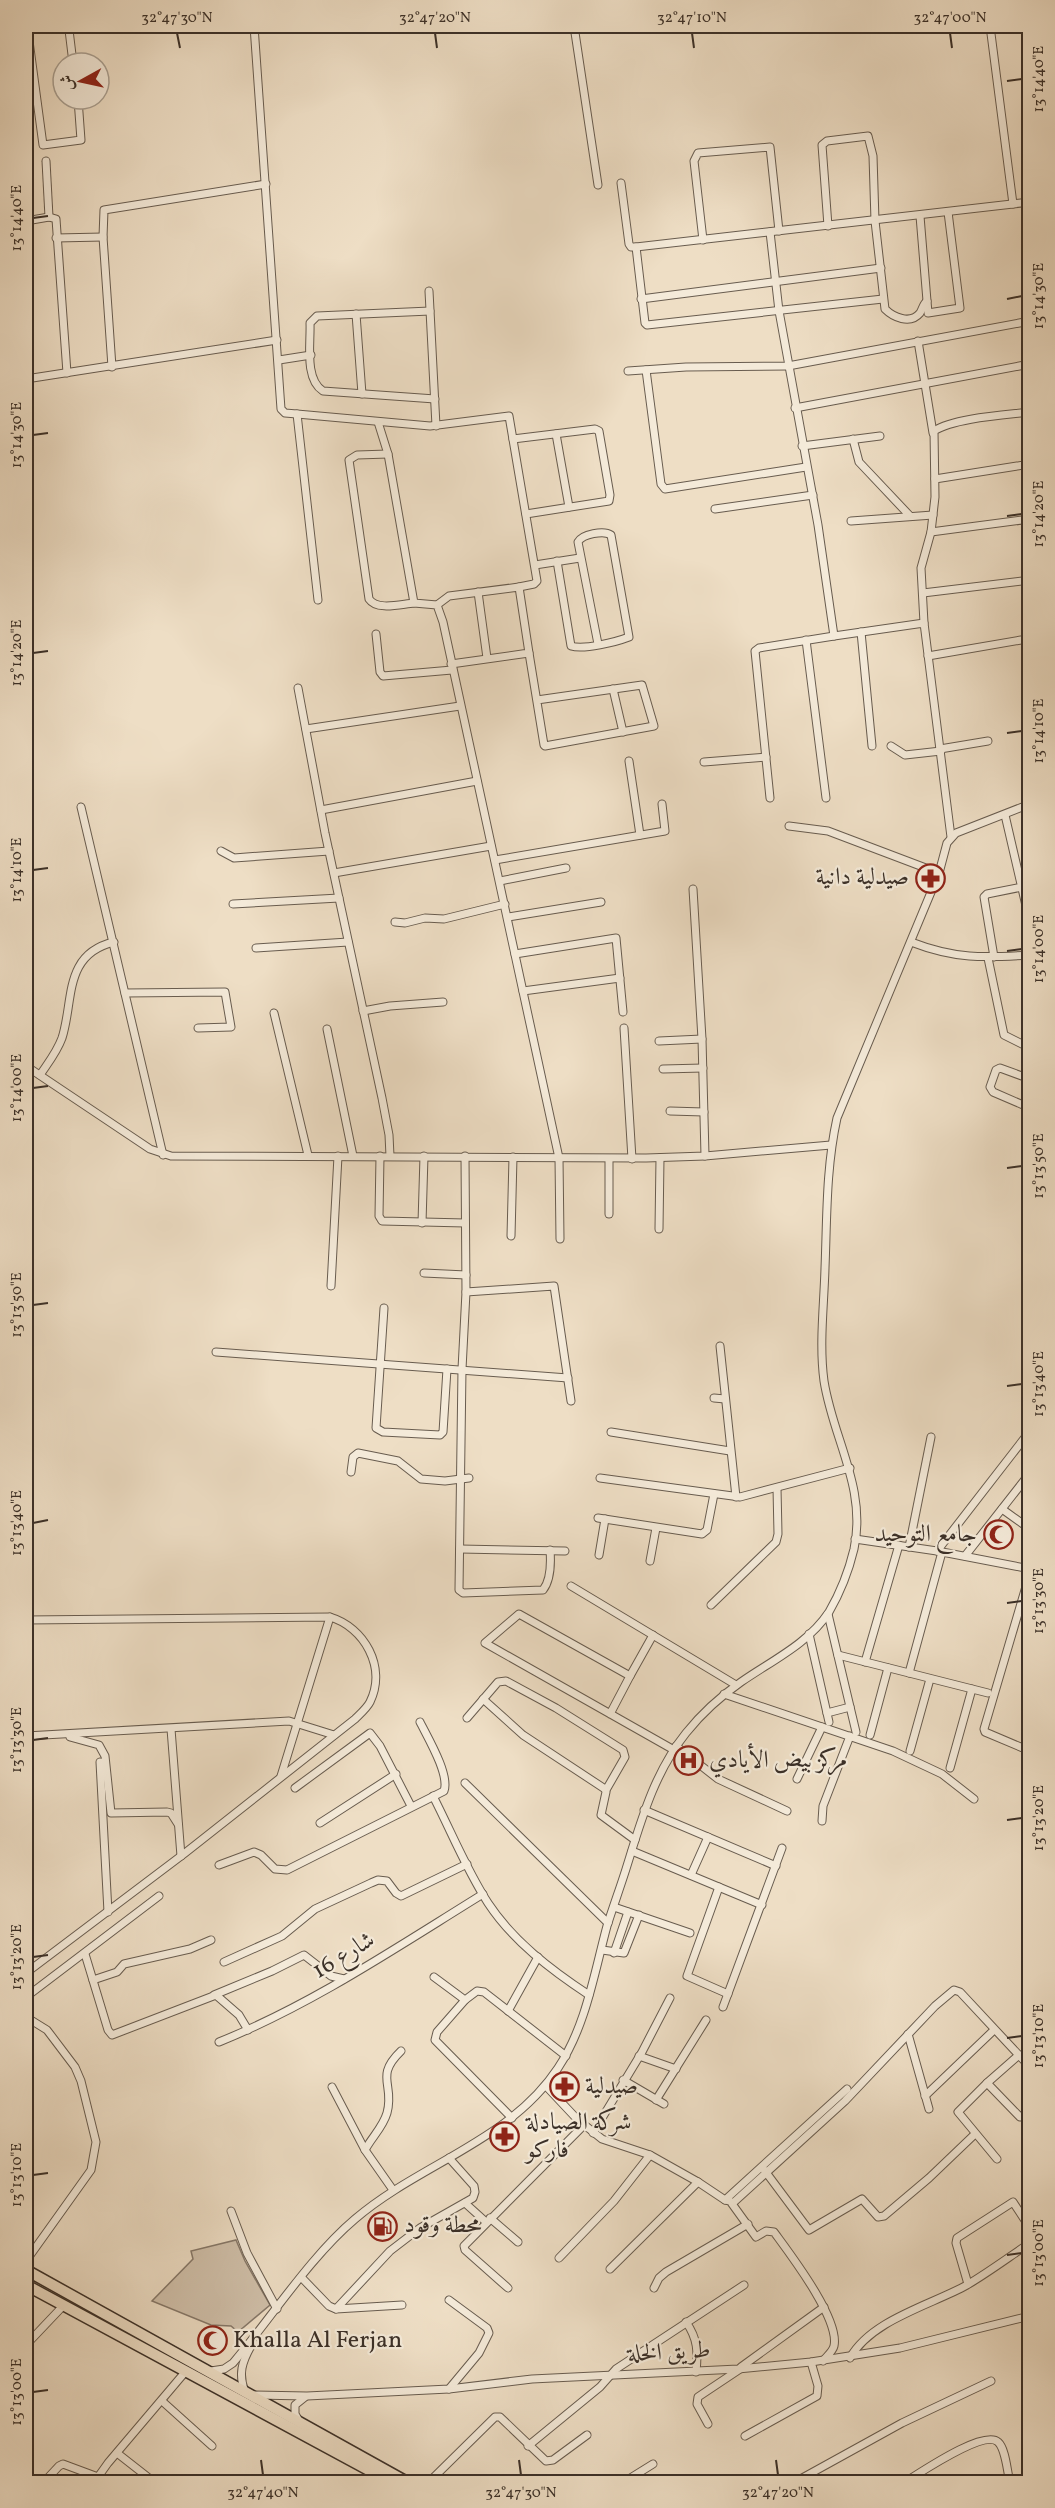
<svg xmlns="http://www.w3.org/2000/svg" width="1055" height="2508" font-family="Vollkorn,Amiri,serif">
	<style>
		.green { fill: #d0c0aa; stroke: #867869; stroke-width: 1.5 }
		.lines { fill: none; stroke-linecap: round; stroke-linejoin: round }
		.minor-casing { stroke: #685c4f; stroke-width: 9 }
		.highway-casing { stroke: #3b3028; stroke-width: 13 }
		.minor { stroke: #f4ead9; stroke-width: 7 }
		.highway { stroke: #eedec5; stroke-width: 10 }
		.ticks { fill: none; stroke: #3b3028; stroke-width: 2 }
		.labels { text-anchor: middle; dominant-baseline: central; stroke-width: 4.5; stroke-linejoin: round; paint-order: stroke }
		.poi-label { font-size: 24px; fill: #3b3028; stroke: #f4ead9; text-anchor: start }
		.street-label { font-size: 24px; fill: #3b3028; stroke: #f4ead9 }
		.neatline { fill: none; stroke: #3b3028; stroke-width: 2 }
		.ticks-label { font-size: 15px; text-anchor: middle; fill: #3b3028 }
	</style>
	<rect width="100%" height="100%" fill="#eedec5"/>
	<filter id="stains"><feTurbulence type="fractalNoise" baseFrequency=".00333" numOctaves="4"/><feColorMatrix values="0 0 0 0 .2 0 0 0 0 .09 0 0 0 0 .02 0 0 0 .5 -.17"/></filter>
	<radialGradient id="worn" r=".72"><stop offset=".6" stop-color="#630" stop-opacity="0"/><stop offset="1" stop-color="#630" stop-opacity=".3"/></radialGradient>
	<!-- green -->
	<path class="green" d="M236,2240l9,21 25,44 -32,27 -7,-6 -20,-1 -59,-24 41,-42 -2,-8z"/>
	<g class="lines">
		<defs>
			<g id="minor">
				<path d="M27,26l16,119 38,-5 -3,-41"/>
				<path d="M66,26l3,4 4,33"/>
				<path d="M254,26l27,383 4,4 12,1 133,12 79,-10 28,165 -3,3 -15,3"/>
				<path d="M574,26l24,159"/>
				<path d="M671,26v2"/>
				<path d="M990,26l23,178"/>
				<path d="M27,28l21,-2"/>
				<path d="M46,161l3,56"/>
				<path d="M621,183l8,61 2,3h5l394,-45"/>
				<path d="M920,216l8,97 32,-5 -12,-96"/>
				<path d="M26,221l23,-4 7,2 11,154"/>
				<path d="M828,226l-6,-81 5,-4 41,-5 5,20 2,65 10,88c8,8 25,16 35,4 3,-5 3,-9 7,-12"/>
				<path d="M770,232l9,79 39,214 16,111 90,-13 27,214"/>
				<path d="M56,238l47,-1"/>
				<path d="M703,240l-9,-79 4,-8 72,-6 9,84"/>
				<path d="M636,247l9,76 2,2 236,-26"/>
				<path d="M429,291l7,135"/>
				<path d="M641,299l240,-31"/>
				<path d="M430,311l-113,5 -7,7c1,19 -6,56 13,68l112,8"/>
				<path d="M356,314l6,80"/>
				<path d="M918,341l15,92"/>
				<path d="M279,360l32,-5"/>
				<path d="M112,367l-9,-130 1,-27 162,-26"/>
				<path d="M646,370l15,114 4,5 141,-22"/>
				<path d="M628,371l58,-4 102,-1 242,-45"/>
				<path d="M26,379l251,-39"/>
				<path d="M795,408l235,-44"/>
				<path d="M297,414l21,186"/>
				<path d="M378,422l10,32 26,149 23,2 6,17 116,536 1,81"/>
				<path d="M556,434l13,73"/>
				<path d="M513,439l82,-10 4,2 11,64 -1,6 -83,13"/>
				<path d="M853,439l6,23 51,54"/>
				<path d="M802,446l78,-10"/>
				<path d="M388,454l-31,1 -8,5 20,139c8,12 32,5 45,4"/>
				<path d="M935,479l95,-15"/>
				<path d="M715,509l98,-14"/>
				<path d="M851,521l82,-6"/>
				<path d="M931,532l99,-13"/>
				<path d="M557,561l14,85c13,4 45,-4 58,-9l-18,-102c-7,-5 -29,-1 -33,7l20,102"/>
				<path d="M535,565l45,-7"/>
				<path d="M478,592l9,66"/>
				<path d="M923,593l107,-13"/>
				<path d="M437,605l12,-9 70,-9 10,66 -78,11"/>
				<path d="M924,623l-3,-55 10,-36 4,-35 -1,-66c20,-13 71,-16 96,-19"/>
				<path d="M861,632l11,114"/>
				<path d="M376,634l4,38 3,4 69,-6"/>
				<path d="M806,640l20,158"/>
				<path d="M529,653l15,92 1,1 109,-20 -12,-41 -105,15"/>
				<path d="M928,656l93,-16"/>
				<path d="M298,688l27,145 57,265 7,37 1,21"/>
				<path d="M613,689l10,43"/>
				<path d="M306,729l154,-23"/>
				<path d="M891,746l14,9 36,-4"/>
				<path d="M940,749l48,-8"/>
				<path d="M629,761l11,74"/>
				<path d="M704,762l62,-5"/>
				<path d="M770,798l-15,-147 4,-3 75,-12"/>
				<path d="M81,807l82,348"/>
				<path d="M321,810l156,-29"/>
				<path d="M1005,815l25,108"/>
				<path d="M789,826l39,5 111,42"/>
				<path d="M221,851l13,7 95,-7"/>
				<path d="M495,860l170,-29 -3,-27"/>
				<path d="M334,873l157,-27"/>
				<path d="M500,881l66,-13"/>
				<path d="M693,889l9,150 3,117"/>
				<path d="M233,904l106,-6"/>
				<path d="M508,917l93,-15"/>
				<path d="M395,922l10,1 20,-5 19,1 61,-15"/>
				<path d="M911,942c44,17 72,16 119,13"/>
				<path d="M256,948l92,-6"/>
				<path d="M515,954l101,-16 7,74"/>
				<path d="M994,957l-10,-60 3,-3 35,-7"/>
				<path d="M988,958l16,77 26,13"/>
				<path d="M523,991l97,-13"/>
				<path d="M125,993l100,-1 6,35 -33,1"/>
				<path d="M363,1011l27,-5 53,-4"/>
				<path d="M274,1013l34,142"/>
				<path d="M624,1028l8,131"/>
				<path d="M327,1029l26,127"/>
				<path d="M659,1041l43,-2"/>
				<path d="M26,1066l124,83 21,7 475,2 59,-2 126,-11"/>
				<path d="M663,1069l40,-1"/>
				<path d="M40,1075c8,-12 17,-23 22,-37 12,-37 1,-84 52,-96"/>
				<path d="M1030,1079l-30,-11 -4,2 -6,17 3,5 37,16"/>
				<path d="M670,1111l34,1"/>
				<path d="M380,1156l-1,60 3,5 83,2"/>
				<path d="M465,1156l1,136 -4,77 -3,221 4,3 80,-3c8,-10 8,-27 7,-40"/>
				<path d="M609,1159v55"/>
				<path d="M422,1223l2,-67"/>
				<path d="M659,1229l1,-71"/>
				<path d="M511,1236l2,-79"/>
				<path d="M424,1273l42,2"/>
				<path d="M331,1286l7,-130"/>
				<path d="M466,1292l88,-6 17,115"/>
				<path d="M384,1308l-8,120 7,4 57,3 3,-3 4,-63"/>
				<path d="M720,1346l16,151"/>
				<path d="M216,1352l352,26"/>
				<path d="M714,1398l11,1"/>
				<path d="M611,1432l119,19"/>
				<path d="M351,1472l2,-15 5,-4 40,8 23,18 24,2 24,-3"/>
				<path d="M600,1478l140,19 110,-29"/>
				<path d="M1002,1509l28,20"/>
				<path d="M598,1518l104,16 5,-4 7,-36"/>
				<path d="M855,1539l82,12 93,18"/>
				<path d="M909,1547l22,-110"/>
				<path d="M460,1549l105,2"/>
				<path d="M937,1551l93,-120"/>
				<path d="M599,1555l6,-36"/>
				<path d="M965,1556l65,-83"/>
				<path d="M650,1561l6,-33"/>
				<path d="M1030,1573l-46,156 1,3 45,19"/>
				<path d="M571,1586l165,99"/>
				<path d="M711,1605l65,-63 2,-8 -1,-46"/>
				<path d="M828,1614l28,118"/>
				<path d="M26,1620l304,-3c34,10 57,50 40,85 -3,6 -10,12 -15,17l-170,134 -159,120"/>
				<path d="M809,1634l20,88"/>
				<path d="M838,1655l150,38"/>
				<path d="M865,1662l34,-117"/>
				<path d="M909,1673l33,-121"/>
				<path d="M630,1676l23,-41"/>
				<path d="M724,1694l169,57 49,23 32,25"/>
				<path d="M483,1699l40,36 82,54 1,3 -5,23 34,25"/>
				<path d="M827,1713l23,-6"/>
				<path d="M610,1714l20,-38 -111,-62 -34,29 189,107"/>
				<path d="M467,1718l31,-36 8,-1 50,27 67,42 2,7 -19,33"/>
				<path d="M171,1729l10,127"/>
				<path d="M870,1735l18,-67"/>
				<path d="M26,1736l263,-15 45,14"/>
				<path d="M70,1737l29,8 6,11 6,57 56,-1 4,1 7,11"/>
				<path d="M676,1746l42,33 69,32"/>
				<path d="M910,1751l20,-72"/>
				<path d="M100,1762l8,150"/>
				<path d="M950,1768l22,-79"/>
				<path d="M281,1776l49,-159"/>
				<path d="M797,1779l25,-52"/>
				<path d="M465,1783l143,140"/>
				<path d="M295,1788l75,-55 10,13 31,60"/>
				<path d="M433,1796c18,35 33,73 55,107 25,38 63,67 101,92"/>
				<path d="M644,1810l132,56"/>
				<path d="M822,1821l1,-15 27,-70"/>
				<path d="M320,1823l76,-49"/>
				<path d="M632,1851l130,54"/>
				<path d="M219,1865l35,-13 7,3 14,14 12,1 157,-79c6,-16 -16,-53 -24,-69"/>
				<path d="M691,1875l17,-38"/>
				<path d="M719,1887l-32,89 41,18"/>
				<path d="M614,1907l76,26"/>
				<path d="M602,1950l22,3 15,-38"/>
				<path d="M614,1953l14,-41"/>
				<path d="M85,1954l23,76 4,5 104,-40 23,20 9,15"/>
				<path d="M224,1962l58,-26 33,-27 56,-26 7,-3 9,1 9,12 5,3 66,-32"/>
				<path d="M434,1977l31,23 12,-9 7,1 82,64"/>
				<path d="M93,1980l24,-8 7,-8 66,-15 21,-9"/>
				<path d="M214,1995l58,-24 32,-16 27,21 13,3"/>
				<path d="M26,1997l133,-101"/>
				<path d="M465,2000l-28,32 -2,8 77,78"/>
				<path d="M723,2007l59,-159"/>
				<path d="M508,2011l30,-54"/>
				<path d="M26,2017l21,13 28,37 6,14 15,61 -5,28 -65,91"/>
				<path d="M908,2034l21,75"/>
				<path d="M219,2042c94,-38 178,-95 264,-148"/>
				<path d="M1019,2055l-32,28 33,34 10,-5"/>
				<path d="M639,2056l37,13"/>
				<path d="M623,2080l41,24"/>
				<path d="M987,2083l-29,29 39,47"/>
				<path d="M546,2086l31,33 25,20 48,16 48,27 27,18 5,1 26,36 10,-6 8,1c16,22 66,87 60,114 -1,5 -7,10 -11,15"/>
				<path d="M332,2087l33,63 28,40"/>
				<path d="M925,2096l69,-66"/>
				<path d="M656,2100l50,-80"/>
				<path d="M593,2133l49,-81 28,-54"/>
				<path d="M365,2150c7,-13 18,-23 22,-37 8,-29 -13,-36 14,-62"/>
				<path d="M762,2167l47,63 53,-31 16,18 6,-1 45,-38 46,-44"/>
				<path d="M725,2200l122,-111"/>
				<path d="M465,2203l21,19"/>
				<path d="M733,2203l112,-102 90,-95 19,-16 6,2 70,75"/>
				<path d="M231,2211l16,42 30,56"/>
				<path d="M490,2218l28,24"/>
				<path d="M559,2258l55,-57 36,-46"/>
				<path d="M610,2269l88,-87"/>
				<path d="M302,2278l27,28 7,3 66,-4"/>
				<path d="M968,2284l-12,-41 1,-5 56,-36 17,26"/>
				<path d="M508,2288l-43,-38 -1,-4 120,-121"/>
				<path d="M654,2288l5,-10 7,-6 82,-48"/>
				<path d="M336,2309l54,-58 30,-23 53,-30 2,-6 -1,-6 -25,-28"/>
				<path d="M686,2322c12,17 12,30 10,50"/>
				<path d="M26,2345l37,-39"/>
				<path d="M850,2358c21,-38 81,-53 117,-73 22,-13 42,-28 63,-42"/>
				<path d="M741,2367l83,-60"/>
				<path d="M211,2371l13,-2 9,-6c38,-45 78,-107 122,-144 64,-55 155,-78 203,-151 28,-42 36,-94 49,-142 6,-19 13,-38 19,-57 15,-48 28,-96 60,-136 16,-20 35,-37 55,-51 30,-21 67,-38 88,-70 11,-19 20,-42 25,-63 13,-61 -21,-110 -30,-168 -5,-37 0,-76 1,-113 2,-51 1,-100 12,-150l102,-245 8,-30 9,-10 74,-29"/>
				<path d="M449,2389l30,-36 10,-20 -2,-5 -38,-28"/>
				<path d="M245,2392c-7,-18 -3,-30 6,-46"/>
				<path d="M255,2395l52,1 142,-7 83,-10 206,-10 73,-7 89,-14 130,-32"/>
				<path d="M162,2401l50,45"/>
				<path d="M298,2419l-3,-5v-9l10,-8"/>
				<path d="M708,2424l-11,-20 1,-7 42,-28"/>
				<path d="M745,2436l72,-40 1,-10 -7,-24"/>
				<path d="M528,2446l72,-59 16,-18 128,-84"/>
				<path d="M117,2453l37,29"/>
				<path d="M44,2482l15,-16 4,-2 35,13"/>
				<path d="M102,2482l-4,-5 10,-14 78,-92"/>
				<path d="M429,2482l66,-65h5l46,44 7,-1 34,-25"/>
				<path d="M624,2482l29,-18"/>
				<path d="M795,2482l107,-59 89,-42"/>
				<path d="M905,2482c15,-9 79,-53 93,-40 8,7 9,30 12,40"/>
				<path d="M1020,2482l10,-3"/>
			</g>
			<g id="highway">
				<path d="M26,2270l381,212"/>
				<path d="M26,2285l365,197"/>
			</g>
		</defs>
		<!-- minor casing -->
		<use href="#minor" class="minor-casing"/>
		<!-- highway casing -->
		<use href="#highway" class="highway-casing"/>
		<!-- minor -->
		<use href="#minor" class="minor"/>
		<!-- highway -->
		<use href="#highway" class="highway"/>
	</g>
	<!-- ticks -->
	<path class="ticks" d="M177,33l3,15M435,33l2,15M692,33l2,15M950,33l2,15M1007,81l15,-2M33,218l15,-2M1007,299l15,-3M33,435l15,-2M1007,516l15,-2M33,653l15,-2M1007,733l15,-2M33,870l15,-2M1007,951l15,-2M33,1088l15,-2M1007,1168l15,-2M33,1305l15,-2M1007,1386l15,-2M33,1523l15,-3M1007,1603l15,-2M33,1740l15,-2M1007,1820l15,-2M33,1957l15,-2M1007,2038l15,-2M33,2175l15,-2M1007,2255l15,-2M33,2392l15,-2M261,2460l2,15M519,2460l2,15M776,2460l2,15"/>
	<!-- icons -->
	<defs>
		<symbol id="pharmacy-ring" viewBox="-11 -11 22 22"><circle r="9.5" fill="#f4ead9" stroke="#8f2418" stroke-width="1.5"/><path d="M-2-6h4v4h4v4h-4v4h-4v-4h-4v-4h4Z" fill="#8f2418"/></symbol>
		<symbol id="mosque-ring" viewBox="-11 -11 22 22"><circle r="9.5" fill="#f4ead9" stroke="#8f2418" stroke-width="1.5"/><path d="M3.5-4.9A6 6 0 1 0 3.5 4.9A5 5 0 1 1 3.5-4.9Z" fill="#8f2418"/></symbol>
		<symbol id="hospital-ring" viewBox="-11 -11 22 22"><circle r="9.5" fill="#f4ead9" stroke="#8f2418" stroke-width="1.5"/><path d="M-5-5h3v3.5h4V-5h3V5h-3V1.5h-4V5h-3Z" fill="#8f2418"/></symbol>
		<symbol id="fuel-ring" viewBox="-11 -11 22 22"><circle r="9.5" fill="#f4ead9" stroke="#8f2418" stroke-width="1.5"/><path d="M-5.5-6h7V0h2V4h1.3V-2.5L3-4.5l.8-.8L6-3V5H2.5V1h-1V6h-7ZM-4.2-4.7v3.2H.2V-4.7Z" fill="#8f2418"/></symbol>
	</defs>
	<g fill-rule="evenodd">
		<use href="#pharmacy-ring" x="914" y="862" width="33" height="33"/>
		<use href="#mosque-ring" x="982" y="1518" width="33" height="33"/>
		<use href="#hospital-ring" x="672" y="1744" width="33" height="33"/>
		<use href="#pharmacy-ring" x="548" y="2070" width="33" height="33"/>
		<use href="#pharmacy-ring" x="488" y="2120" width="33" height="33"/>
		<use href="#fuel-ring" x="366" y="2210" width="33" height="33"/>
		<use href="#mosque-ring" x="196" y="2324" width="33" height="33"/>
	</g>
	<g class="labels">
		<!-- poi labels -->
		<g class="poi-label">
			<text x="909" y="878" text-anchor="end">صيدلية دانية</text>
			<text x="977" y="1535" text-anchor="end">جامع التوحيد</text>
			<text x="709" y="1761">مركز بيض الأيادي</text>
			<text x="585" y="2087">صيدلية</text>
			<text x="526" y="2123">شركة الصيادلة<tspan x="526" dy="28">فاركو</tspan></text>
			<text x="404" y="2226">محطة وقود</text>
			<text x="233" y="2341">Khalla Al Ferjan</text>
		</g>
		<!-- street labels -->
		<g class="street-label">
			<text transform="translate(344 1956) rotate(-31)">شارع 16</text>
			<text transform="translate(669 2353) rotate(-3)">طريق الخلة</text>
		</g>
	</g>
	<!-- margin -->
	<rect width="1055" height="2508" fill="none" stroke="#eedec5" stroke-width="66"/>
	<!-- north arrow -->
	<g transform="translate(81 81) rotate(262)"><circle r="28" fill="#f4ead9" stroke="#aaa092" stroke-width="1.5"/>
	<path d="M0-4.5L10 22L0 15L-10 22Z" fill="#8f2418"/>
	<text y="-9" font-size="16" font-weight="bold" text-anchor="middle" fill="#3b3028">ش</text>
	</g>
	<rect x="33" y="33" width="989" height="2442" class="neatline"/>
	<g class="ticks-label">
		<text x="177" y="22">32°47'30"N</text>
		<text x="435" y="22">32°47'20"N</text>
		<text x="692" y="22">32°47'10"N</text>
		<text x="950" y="22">32°47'00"N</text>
		<text transform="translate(1038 79) rotate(-90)" y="5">13°14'40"E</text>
		<text transform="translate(16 218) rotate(-90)" y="5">13°14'40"E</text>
		<text transform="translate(1038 296) rotate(-90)" y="5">13°14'30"E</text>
		<text transform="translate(16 435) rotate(-90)" y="5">13°14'30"E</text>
		<text transform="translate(1038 514) rotate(-90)" y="5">13°14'20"E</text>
		<text transform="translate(16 653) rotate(-90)" y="5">13°14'20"E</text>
		<text transform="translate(1038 731) rotate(-90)" y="5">13°14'10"E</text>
		<text transform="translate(16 870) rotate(-90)" y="5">13°14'10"E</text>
		<text transform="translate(1038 949) rotate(-90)" y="5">13°14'00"E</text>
		<text transform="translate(16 1088) rotate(-90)" y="5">13°14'00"E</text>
		<text transform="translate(1038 1166) rotate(-90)" y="5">13°13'50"E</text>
		<text transform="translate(16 1305) rotate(-90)" y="5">13°13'50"E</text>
		<text transform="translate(1038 1384) rotate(-90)" y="5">13°13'40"E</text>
		<text transform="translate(16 1523) rotate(-90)" y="5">13°13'40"E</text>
		<text transform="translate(1038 1601) rotate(-90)" y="5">13°13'30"E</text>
		<text transform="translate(16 1740) rotate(-90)" y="5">13°13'30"E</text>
		<text transform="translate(1038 1818) rotate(-90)" y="5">13°13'20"E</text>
		<text transform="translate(16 1957) rotate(-90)" y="5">13°13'20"E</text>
		<text transform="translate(1038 2036) rotate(-90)" y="5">13°13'10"E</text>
		<text transform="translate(16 2175) rotate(-90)" y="5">13°13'10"E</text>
		<text transform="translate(1038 2253) rotate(-90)" y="5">13°13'00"E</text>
		<text transform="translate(16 2392) rotate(-90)" y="5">13°13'00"E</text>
		<text x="263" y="2497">32°47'40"N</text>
		<text x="521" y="2497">32°47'30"N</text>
		<text x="778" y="2497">32°47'20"N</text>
	</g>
	<rect width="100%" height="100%" filter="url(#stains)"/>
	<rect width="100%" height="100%" fill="url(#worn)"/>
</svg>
